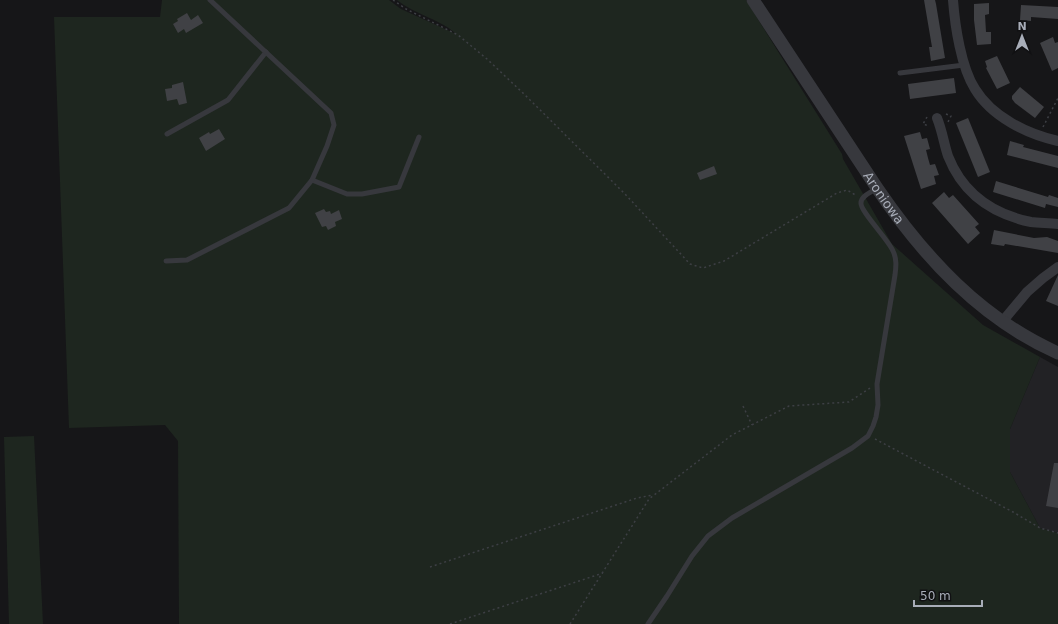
<svg xmlns="http://www.w3.org/2000/svg" width="1058" height="624" font-family="'DejaVu Sans',sans-serif">
	<style>
		.built { fill: #222225 }
		.green { fill: #1e261f }
		.building { fill: #404145 }
		.lines { fill: none; stroke-linecap: round; stroke-linejoin: round }
		.path { stroke: #3d3f44; stroke-width: 1.5; stroke-dasharray: 2 3; stroke-linecap: butt }
		.service { stroke: #37383d; stroke-width: 5 }
		.minor { stroke: #37383d; stroke-width: 10 }
		.tertiary { stroke: #37383d; stroke-width: 13 }
		.labels { text-anchor: middle; dominant-baseline: central; stroke-width: 4; stroke-linejoin: round; paint-order: stroke }
		.street-label { font-size: 13px; fill: #a8adb8; stroke: #111113 }
	</style>
	<rect width="100%" height="100%" fill="#161618"/>
	<!-- built -->
	<path class="built" d="M1040,357l18,10v166l-18,-5 -30,-56v-43z"/>
	<!-- green -->
	<g class="green">
		<path d="M162,0h227l12,9 55,25c-12,-13 -42,-20 -59,-34h349l96,154 1,5 49,85 91,81 57,32 -30,72v43l30,56 18,5v91h-879l-1,-183 -13,-16 -96,3 -15,-411h106z"/>
		<path d="M34,436l9,188h-34l-5,-187z"/>
	</g>
	<!-- building -->
	<g class="building">
		<path d="M924,0h11l1,4 9,54 -14,3 -2,-14h3z"/>
		<path d="M989,3v11l-4,1 1,17h5v12l-14,1 -3,-25v-16z"/>
		<path d="M1021,5l37,2v12l-27,-2v4l-11,-1z"/>
		<path d="M187,13l4,7 7,-5 5,8 -17,10 -2,-4 -6,4 -5,-9 5,-3 -1,-2z"/>
		<path d="M1053,37l2,6 3,-1v26l-6,3 -12,-28z"/>
		<path d="M997,56l13,27 -13,6 -11,-21 1,-1 -2,-6z"/>
		<path d="M954,78l2,15 -46,6 -2,-15z"/>
		<path d="M183,82l4,21 -8,2 -2,-6 -10,2 -2,-12 7,-1v-3z"/>
		<path d="M1020,87l24,20 -9,11 -20,-15 -3,-4v-3z"/>
		<path d="M968,118l22,54 -12,5 -22,-54z"/>
		<path d="M219,129l6,10 -19,12 -7,-13 10,-6 1,2z"/>
		<path d="M920,132l2,7 5,-1 3,11 -4,1 2,8 2,7 5,-1 4,11 -5,1 2,8 -15,5 -17,-53z"/>
		<path d="M1010,141l14,4 -1,2 35,9v12l-51,-13z"/>
		<path d="M714,166l3,8 -17,6 -3,-7z"/>
		<path d="M996,181l52,16 1,-2 9,3v9l-12,-3 -1,4 -52,-16z"/>
		<path d="M944,192l5,6 4,-3 26,29 -4,3 5,6 -12,11 -36,-41z"/>
		<path d="M324,209l2,3 4,-1 1,3 8,-4 3,9 -7,3 1,4 -8,4 -2,-4 -4,1 -7,-14z"/>
		<path d="M994,230l40,8 13,-1 11,4v12l-53,-9 -1,2 -13,-2z"/>
		<path d="M1058,275v31l-12,-5z"/>
		<path d="M1054,463h4v45l-12,-2z"/>
	</g>
	<g class="lines">
		<!-- path -->
		<g class="path">
			<path d="M393,0l13,9 52,26 29,24 38,36 100,99 65,70 13,4 21,-7 113,-68 10,-3 10,6"/>
			<path d="M946,114l5,2 -3,6"/>
			<path d="M927,117l-4,7 6,2"/>
			<path d="M1043,127l15,-29"/>
			<path d="M743,406l9,19"/>
			<path d="M875,439l138,73 27,16 18,5"/>
			<path d="M430,567l207,-69 16,-3"/>
			<path d="M450,624l153,-51"/>
			<path d="M570,624l79,-125 83,-64 57,-29 60,-4 21,-14"/>
		</g>
		<!-- service -->
		<g class="service">
			<path d="M900,73l64,-8"/>
			<path d="M167,134l61,-34 38,-48"/>
			<path d="M312,180l35,14h15l37,-7 20,-50"/>
			<path d="M166,261l21,-1 102,-52 23,-28 15,-34 7,-21 -3,-12 -121,-113"/>
			<path d="M648,624l19,-28 25,-40 16,-20 24,-18 120,-70 16,-12 5,-10 3,-9 2,-12 -1,-21 18,-109c1,-8 2,-16 -2,-24 -5,-12 -33,-40 -32,-48 0,-7 10,-11 15,-14"/>
		</g>
		<!-- minor -->
		<g class="minor">
			<path d="M953,0c2,26 8,67 22,89 17,28 52,45 83,52"/>
			<path d="M937,118c5,12 7,26 11,38 15,38 44,58 83,66 8,1 18,1 27,2"/>
			<path d="M1002,322l25,-30 16,-14 15,-11"/>
		</g>
		<!-- tertiary -->
		<path class="tertiary" id="s1" d="M753,0l124,188c47,69 104,131 181,165"/>
	</g>
	<g class="labels">
		<!-- street labels -->
		<g class="street-label">
			<text stroke="none"><textPath href="#s1" startOffset="237">Aroniowa</textPath></text>
		</g>
	</g>
	<!-- north arrow -->
	<g transform="translate(1022 36)" stroke="#111113" stroke-width="3" paint-order="stroke">
	<path d="M0-3L7 15L0 10L-7 15Z" fill="#a8adb8"/>
	<text y="-6" font-size="11" font-weight="bold" text-anchor="middle" fill="#a8adb8">N</text>
	</g>
	<!-- scale -->
	<path d="M914 600v6h68v-6" fill="none" stroke="#a8adb8" stroke-width="2"/>
	<text x="920" y="600" font-size="12" fill="#a8adb8" stroke="#111113" stroke-width="3" paint-order="stroke">50 m</text>
</svg>
